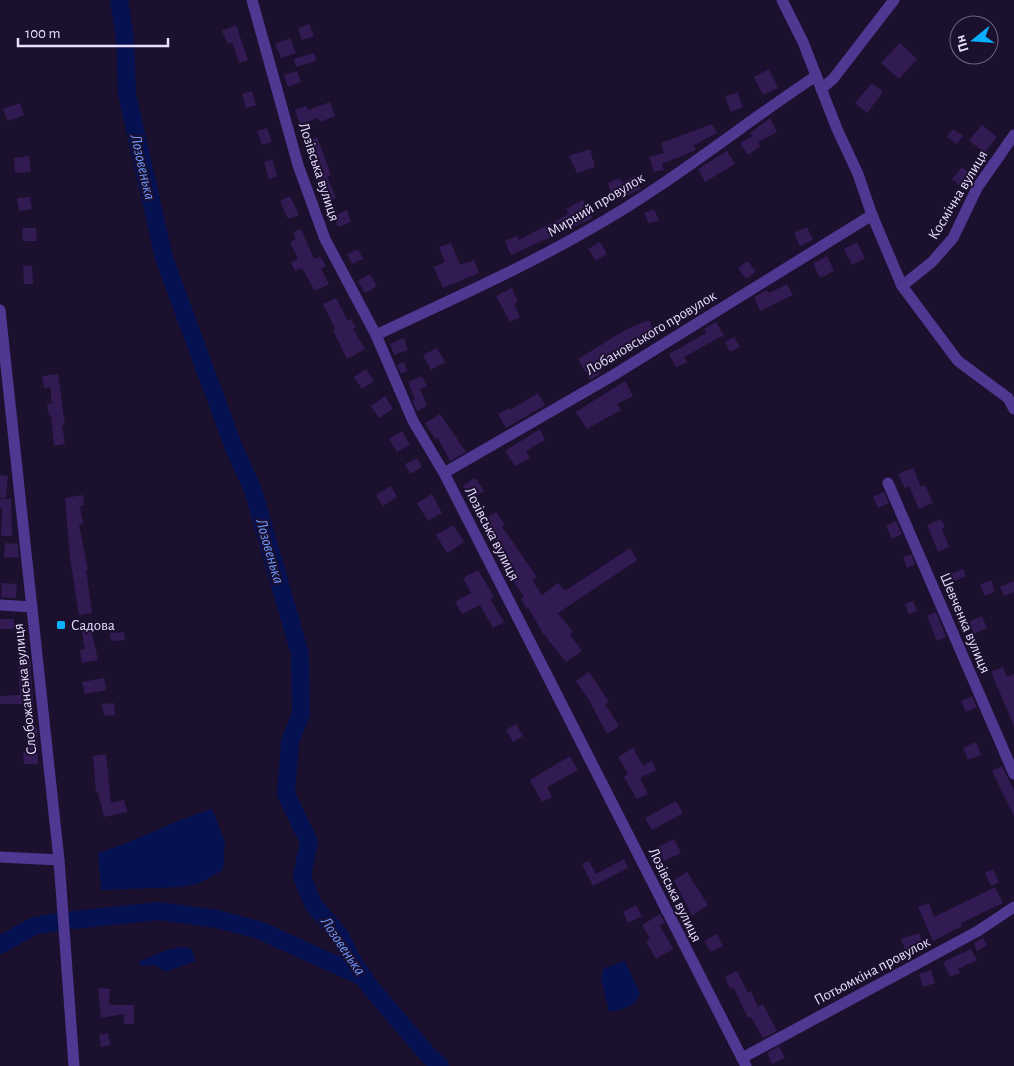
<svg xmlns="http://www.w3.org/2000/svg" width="1014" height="1066" font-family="'Alegreya Sans',sans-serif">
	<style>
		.water { fill: #061151 }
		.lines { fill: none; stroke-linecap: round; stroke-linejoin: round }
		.river { stroke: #061151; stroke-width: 18 }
		.building { fill: #321a52 }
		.minor { stroke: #4f3792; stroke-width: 11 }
		.poi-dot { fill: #0ab0ff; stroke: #1c102f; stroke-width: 2 }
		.labels { text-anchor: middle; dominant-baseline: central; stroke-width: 4; stroke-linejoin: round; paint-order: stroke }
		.street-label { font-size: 15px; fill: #e9deff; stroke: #1c102f }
		.poi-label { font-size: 15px; fill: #e9deff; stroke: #1c102f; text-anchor: start }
		.water-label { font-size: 16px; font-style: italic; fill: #6c9aff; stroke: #1c102f }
	</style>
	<rect width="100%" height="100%" fill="#1c102f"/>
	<!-- water -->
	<g class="water">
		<path d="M212,809l13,33 -2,28 -23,13 -19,4 -80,3 -3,-37c39,-12 74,-32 114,-44z"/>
		<path d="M182,947l10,2 3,12 -30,11 -10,-7 -15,1 -2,-4 29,-12z"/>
		<path d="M625,961l15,33c-6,14 -17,15 -31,18l-8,-34 3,-10z"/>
	</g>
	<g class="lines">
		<!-- river -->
		<g class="river">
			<path d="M119,0l6,38 2,56 37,164 70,190 19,42 47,164 1,60 -11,28 -4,52 23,48 -7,34 11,28 27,32 14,28 17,24 57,67 12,11"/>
			<path d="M73,920l86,-9 58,8 42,11 104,47"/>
			<path d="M0,945l34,-19 22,-4"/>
		</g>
	</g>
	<!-- building -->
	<g class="building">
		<path d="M309,24l5,12 -12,4 -4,-12z"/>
		<path d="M236,25l12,35 -9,3 -7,-21 -4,2 -6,-13z"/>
		<path d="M290,38l6,15 -15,5 -6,-14z"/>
		<path d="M900,43l17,16 -18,20 -18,-16z"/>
		<path d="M314,53l2,8 -20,6 -2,-8z"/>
		<path d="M769,69l9,19 -15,7 -9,-18z"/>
		<path d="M297,71l4,11 -13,5 -4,-12z"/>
		<path d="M872,83l11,9 -16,21 -12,-10z"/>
		<path d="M252,91l4,14 -10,3 -4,-14z"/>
		<path d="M737,92l6,15 -12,5 -6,-15z"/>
		<path d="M330,102l5,14 -15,6 -2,-4 -18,6 -5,-14 11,-4 2,4z"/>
		<path d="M20,103l4,12 -16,6 -5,-12z"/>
		<path d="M770,118l7,14 -19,10 2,4 -12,9 -8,-12 12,-7 -2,-3z"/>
		<path d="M712,124l5,9 -23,12 2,5 -34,14 2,6 -10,2 -5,-15 15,-4 -3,-10z"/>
		<path d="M982,125l15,12 -13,16 -15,-13z"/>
		<path d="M267,128l5,14 -10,3 -5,-14z"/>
		<path d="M953,129l10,7 -6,8 -10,-7z"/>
		<path d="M317,137l14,38 -4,2 9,21 -9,4 -23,-60z"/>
		<path d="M590,149l5,18 -18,6 -8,-17z"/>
		<path d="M727,151l8,13 -30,18 -7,-13z"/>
		<path d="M29,156l2,16 -16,1 -1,-15z"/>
		<path d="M272,159l5,17 -8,3 -5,-17z"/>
		<path d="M962,167l11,9 -11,12 -10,-9z"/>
		<path d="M635,176l6,13 -27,12 -6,-18 12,-5 2,5z"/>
		<path d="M290,196l9,19 -11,4 -8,-18z"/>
		<path d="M30,197l2,12 -13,2 -2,-13z"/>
		<path d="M583,200l10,18 -82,37 -6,-14 12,-5 2,4 50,-26 -3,-5z"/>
		<path d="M654,209l5,11 -10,4 -5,-11z"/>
		<path d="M347,210l4,12 -13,5 -4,-11z"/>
		<path d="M807,227l6,13 -13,6 -6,-13z"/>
		<path d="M22,228h14l1,13h-14z"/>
		<path d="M301,229l13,30 6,-3 6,10 -5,3 8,15 -14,7 -13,-23 -7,3 -4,-9 7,-3 -8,-17 6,-3 -3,-7z"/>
		<path d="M600,242l7,12 -11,7 -8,-12z"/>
		<path d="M857,242l8,16 -13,7 -8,-16z"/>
		<path d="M451,243l9,22 14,-5 5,13 -36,15 -9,-21 11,-5 -6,-15z"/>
		<path d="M358,249l5,10 -11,5 -5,-10z"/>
		<path d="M827,256l7,15 -14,7 -7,-15z"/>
		<path d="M748,261l8,11 -10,7 -8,-11z"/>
		<path d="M32,265l1,19h-9l-1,-18z"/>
		<path d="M370,274l7,12 -12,7 -7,-12z"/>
		<path d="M787,284l6,11 -33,16 -6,-14 13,-7 2,3z"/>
		<path d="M512,288l6,14 -4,2 6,13 -10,5 -14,-26z"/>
		<path d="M336,298l12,23 3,-2 5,8 -3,2 12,20 -18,10 -14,-29 2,-2 -12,-24z"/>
		<path d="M649,320l5,12 -59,34 5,8 -10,6 -12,-21 49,-30z"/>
		<path d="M716,322l8,13 -40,22 3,5 -11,5 -7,-13 37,-21 -2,-4z"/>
		<path d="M734,337l6,10 -10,5 -5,-10z"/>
		<path d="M404,338l4,12 -14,5 -4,-11z"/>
		<path d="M437,348l8,14 -14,8 -8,-15z"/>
		<path d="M404,362l3,9 -6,3 -4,-9z"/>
		<path d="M366,369l8,12 -12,8 -8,-12z"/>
		<path d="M58,374l7,51h-3l3,19 -11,2 -3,-31h-2l-2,-11 5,-1 -2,-16 -6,1 -2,-12z"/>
		<path d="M422,376l5,10 -7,3 7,17 -10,5 -5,-10 3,-2 -7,-17z"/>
		<path d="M625,381l8,15 -16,8 4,6 -34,19 -11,-17z"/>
		<path d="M538,393l7,12 -39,23 -8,-14 11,-6 1,2z"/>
		<path d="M385,396l8,13 -14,9 -8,-12z"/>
		<path d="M440,414l26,38 -16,9 -12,-23 -2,2 -11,-17z"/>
		<path d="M540,429l5,11 -19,11 4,7 -15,8 -10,-15z"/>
		<path d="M402,431l8,14 -13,7 -8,-13z"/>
		<path d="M417,458l5,9 -12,7 -5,-10z"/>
		<path d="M913,468l8,19 4,-2 8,18 -14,6 -10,-23 -4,2 -7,-14z"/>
		<path d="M0,475l8,1 -2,22h-6z"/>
		<path d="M475,478l9,13 -12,8 -9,-13z"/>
		<path d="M391,486l6,11 -14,9 -7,-11z"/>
		<path d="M884,492l5,11 -11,5 -5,-11z"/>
		<path d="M432,494l10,19 -14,8 -11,-18z"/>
		<path d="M83,495l1,10 -4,1 3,18 -4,1 9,45h-2l6,43 -13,2 -9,-58 -5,-59z"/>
		<path d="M0,499h11l1,37h-11l1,-28h-2z"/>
		<path d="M496,512l9,13 -3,2 35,50 -5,3 10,15 16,-12 7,8 65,-43 7,12 -79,53 15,19 -3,3 12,16 -16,11 -24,-30 -14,-25 -2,1 -5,-9 3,-2 -15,-22 4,-3 -30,-52z"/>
		<path d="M941,519l4,8 -3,2 7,18 -11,5 -11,-27z"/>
		<path d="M896,521l6,13 -10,5 -6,-13z"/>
		<path d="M453,525l11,17 -17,11 -11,-18z"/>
		<path d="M5,543l13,1 1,14 -15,-1z"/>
		<path d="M911,554l4,10 -8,4 -4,-11z"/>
		<path d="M963,569l3,7 -12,5 -3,-7z"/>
		<path d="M478,570l16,27 -4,2 14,23 -11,6 -13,-23 -18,9 -7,-12 16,-9 -8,-15z"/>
		<path d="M991,580l4,11 -10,5 -5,-11z"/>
		<path d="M1014,581v11l-10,4 -4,-9z"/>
		<path d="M2,583l15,1 -1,14 -15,-1z"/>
		<path d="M913,601l4,10 -8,3 -4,-10z"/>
		<path d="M936,612l10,25 -9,4 -10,-25z"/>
		<path d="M982,616l5,12 -13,6 -5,-12z"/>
		<rect x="0" y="619" width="14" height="10"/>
		<path d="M91,630l7,30 -16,3 -2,-13 5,-1 -3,-18z"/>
		<path d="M124,632l1,8 -14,1 -1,-8z"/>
		<path d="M18,660h12l4,55 -10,1 -1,-12h-23v-8l20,-1z"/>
		<path d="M1003,667l4,10 7,-3v52l-23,-54z"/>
		<path d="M589,672l20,30 -4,2 14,22 -12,8 -18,-34 -13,-19z"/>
		<path d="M104,678l2,12 -21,4 -3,-12z"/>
		<path d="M972,696l5,11 -11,5 -5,-11z"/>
		<path d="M114,703l1,12 -11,1 -2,-12z"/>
		<path d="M516,724l7,12 -10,6 -7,-12z"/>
		<path d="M37,727l1,37h-14l-1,-12h4v-24z"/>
		<path d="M976,742l5,13 -13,5 -5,-12z"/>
		<path d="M633,748l10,18 9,-5 4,9 -16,8 8,16 -11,5 -13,-22 4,-3 -10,-17z"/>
		<path d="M106,754l5,49 13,-3 3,12 -23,5 -6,-25 -2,1 -3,-37z"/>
		<path d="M570,756l8,14 -31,17 5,10 -10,5 -12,-22z"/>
		<path d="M1002,766l12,24v26l-22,-45z"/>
		<path d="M676,801l7,12 -31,17 -7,-12z"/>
		<path d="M674,839l7,14 -17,8 -7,-14z"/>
		<path d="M624,859l4,9 -35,18 -11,-22 7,-3 7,13z"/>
		<path d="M993,869l6,13 -8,4 -6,-13z"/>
		<path d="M687,872l21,33 -16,11 -18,-36z"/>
		<path d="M995,887l8,16 -42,20 1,3 -29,15 -15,-34 11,-4 5,14z"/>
		<path d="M636,905l6,11 -14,7 -5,-11z"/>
		<path d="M660,914l5,9 -5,3 13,23 -17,10 -10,-18 4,-2 -8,-14z"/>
		<path d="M919,933l4,12 -17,7 -5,-13z"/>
		<path d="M717,934l6,12 -12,6 -7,-11z"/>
		<path d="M983,938l4,7 -10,6 -3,-8z"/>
		<path d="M971,949l6,11 -19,9 2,4 -10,4 -7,-15z"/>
		<path d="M931,970l4,13 -12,4 -4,-13z"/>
		<path d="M737,971l11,22 3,-2 7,16 5,-3 14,27 -14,7 -12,-21 -3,1 -14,-30 -4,1 -5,-12z"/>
		<path d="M98,988l12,1 -1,14 3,2h22v19h-10v-10l-23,4z"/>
		<path d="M108,1033l2,12 -9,2 -2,-12z"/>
		<path d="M779,1046l6,12 -13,6 -5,-11z"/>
	</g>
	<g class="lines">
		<!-- minor -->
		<g class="minor">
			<path d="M252,0l46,165 27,74 51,96 37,86 31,52 302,593"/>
			<path d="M782,0l21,42 34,87 21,45 14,41 30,71 56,75 50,37 6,11"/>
			<path d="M821,89l12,-10 61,-79"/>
			<path d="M902,286l30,-24 21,-24 24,-50 37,-53"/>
			<path d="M0,310l59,550 15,206"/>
			<path d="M376,335c72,-34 145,-66 214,-106 79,-44 150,-103 226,-153"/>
			<path d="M444,473l168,-97 260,-161"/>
			<path d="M888,483l126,291"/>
			<path d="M0,605l32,2"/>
			<path d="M0,857l59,3"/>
			<path d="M742,1058l236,-127 36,-24"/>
		</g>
	</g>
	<!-- markers -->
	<rect class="poi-dot" x="56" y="620" width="10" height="10" rx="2.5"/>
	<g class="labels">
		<!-- street labels -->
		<g class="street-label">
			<text transform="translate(319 172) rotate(72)">Лозівська вулиця</text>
			<text transform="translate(958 195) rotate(-59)">Космічна вулиця</text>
			<text transform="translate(596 205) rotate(-31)">Мирний провулок</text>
			<text transform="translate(651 333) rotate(-31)">Лобановського провулок</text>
			<text transform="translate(492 534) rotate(63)">Лозівська вулиця</text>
			<text transform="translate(965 623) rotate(67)">Шевченка вулиця</text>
			<text transform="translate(25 689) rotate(-96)">Слобожанська вулиця</text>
			<text transform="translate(675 895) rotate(64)">Лозівська вулиця</text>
			<text transform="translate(872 971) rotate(-28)">Потьомкіна провулок</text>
		</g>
		<!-- poi labels -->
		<g class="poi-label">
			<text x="71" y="625">Садова</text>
		</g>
		<!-- water labels -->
		<g class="water-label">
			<text transform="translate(143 167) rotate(77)">Лозовенька</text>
			<text transform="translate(270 551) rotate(74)">Лозовенька</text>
			<text transform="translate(343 946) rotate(56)">Лозовенька</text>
		</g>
	</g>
	<!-- north arrow -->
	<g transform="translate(974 40) rotate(253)"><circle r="24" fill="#1c102f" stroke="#6e6282"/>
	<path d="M0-4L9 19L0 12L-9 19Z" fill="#0ab0ff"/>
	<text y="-8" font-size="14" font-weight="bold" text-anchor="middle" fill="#e9deff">Пн</text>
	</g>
	<!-- scale -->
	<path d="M18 38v8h150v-8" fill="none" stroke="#e9deff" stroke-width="2.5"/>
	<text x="25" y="38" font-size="15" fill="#e9deff" stroke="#1c102f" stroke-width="4" paint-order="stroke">100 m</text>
</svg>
